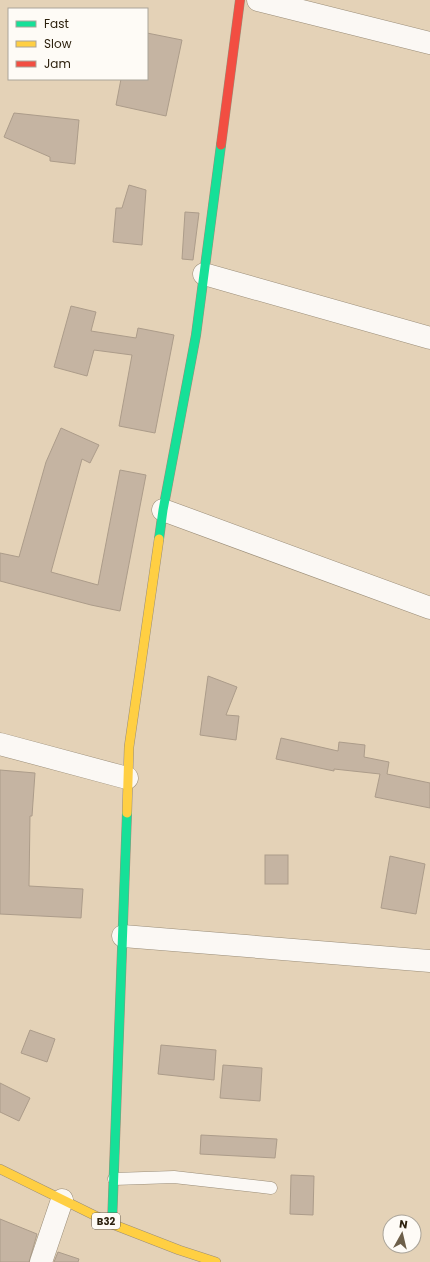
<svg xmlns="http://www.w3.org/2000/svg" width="430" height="1262" font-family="Poppins,sans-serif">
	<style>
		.building { fill: #c5b4a2; stroke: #ac9c8a }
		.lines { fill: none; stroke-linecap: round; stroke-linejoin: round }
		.lane-casing { stroke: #9a8d78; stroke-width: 13 }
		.street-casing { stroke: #9a8d78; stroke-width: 23 }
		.fast-casing { stroke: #9a8d78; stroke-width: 10 }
		.slow-casing { stroke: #9a8d78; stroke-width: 10 }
		.jam-casing { stroke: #9a8d78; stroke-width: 10 }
		.lane { stroke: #fbf8f4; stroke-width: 12 }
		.street { stroke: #fbf8f4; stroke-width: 22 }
		.fast { stroke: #16e098; stroke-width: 9 }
		.slow { stroke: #ffcf43; stroke-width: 9 }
		.jam { stroke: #f24e42; stroke-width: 9 }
		.labels { text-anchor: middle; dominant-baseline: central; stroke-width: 3.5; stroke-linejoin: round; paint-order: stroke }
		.shield { fill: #fefbf6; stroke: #6c6254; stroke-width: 1 }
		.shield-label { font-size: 10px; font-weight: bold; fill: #2d210e }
	</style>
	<rect width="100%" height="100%" fill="#e4d2b7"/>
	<!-- building -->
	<g class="building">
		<path d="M147,33l35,7 -16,76 -50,-11 5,-26h26z"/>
		<path d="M14,113l65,7 -4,44 -25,-3v-4l-46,-20z"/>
		<path d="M129,185l17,5 -4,55 -29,-3 3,-34h6z"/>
		<path d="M185,212l14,1 -6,47 -11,-1z"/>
		<path d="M71,306l25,6 -5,19 45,7 2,-10 36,7 -19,98 -36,-7 13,-71 -38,-5 -7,26 -33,-9z"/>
		<path d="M61,428l38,17 -9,18 -8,-4 -31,113 47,13 22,-115 26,5 -26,136 -29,-6 -91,-24v-28l19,4 27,-95z"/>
		<path d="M208,676l29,11 -11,28 13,1 -3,24 -36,-5z"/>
		<path d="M281,738l57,13 1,-9 26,3 -1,12 25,5 -2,12 43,9v25l-55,-11 5,-23 -46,-5v2l-58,-12z"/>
		<path d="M0,770l35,3 -3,43h-2l-1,70 54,3 -2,29 -81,-4z"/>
		<rect x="265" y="855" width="23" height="29"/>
		<path d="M390,856l35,8 -9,50 -35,-6z"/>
		<path d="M30,1030l25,9 -8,23 -26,-9z"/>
		<path d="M161,1045l55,5 -2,30 -56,-6z"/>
		<path d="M223,1065l39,3 -2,33 -40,-3z"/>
		<path d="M0,1083l30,15 -11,23 -19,-9z"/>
		<path d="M201,1135l76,4 -2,19 -75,-4z"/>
		<path d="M291,1175l23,1 -1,39 -23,-1z"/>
		<path d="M0,1219l37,15 -8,28h-29z"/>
		<path d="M58,1252l21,7 -1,3h-24z"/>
	</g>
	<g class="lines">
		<defs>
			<path id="lane" d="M114,1179l60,-2 97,11"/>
			<g id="street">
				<path d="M258,0l172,43"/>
				<path d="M204,274l226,64"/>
				<path d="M163,510l267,98"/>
				<path d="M0,744l127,34"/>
				<path d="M123,936l307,25"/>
				<path d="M41,1262l21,-62"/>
			</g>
			<g id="fast">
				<path d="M159,539l4,-29 33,-175 25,-190"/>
				<path d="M112,1224l15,-411"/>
			</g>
			<g id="slow">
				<path d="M127,813l2,-66 30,-208"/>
				<path d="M0,1169l112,55 67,26 37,12"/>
			</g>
			<path id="jam" d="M221,145l19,-145"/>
		</defs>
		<!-- lane casing -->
		<use href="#lane" class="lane-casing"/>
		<!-- street casing -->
		<use href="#street" class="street-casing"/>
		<!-- fast casing -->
		<use href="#fast" class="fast-casing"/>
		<!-- slow casing -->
		<use href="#slow" class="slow-casing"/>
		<!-- jam casing -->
		<use href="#jam" class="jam-casing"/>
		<!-- lane -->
		<use href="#lane" class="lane"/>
		<!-- street -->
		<use href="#street" class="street"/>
		<!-- fast -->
		<use href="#fast" class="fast"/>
		<!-- slow -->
		<use href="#slow" class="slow"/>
		<!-- jam -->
		<use href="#jam" class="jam"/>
	</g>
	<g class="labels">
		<!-- shield labels -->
		<rect class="shield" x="92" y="1213" width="28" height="16" rx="3"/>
		<g class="shield-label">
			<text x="106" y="1221">B32</text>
		</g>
	</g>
	<!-- legend -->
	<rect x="8" y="8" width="140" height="72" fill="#fefbf6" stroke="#aaa499"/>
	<rect x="16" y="21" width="20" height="6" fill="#16e098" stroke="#aaa499"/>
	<text x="44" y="28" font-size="12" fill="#2d210e">Fast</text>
	<rect x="16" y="41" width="20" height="6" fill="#ffcf43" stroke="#aaa499"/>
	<text x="44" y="48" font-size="12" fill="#2d210e">Slow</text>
	<rect x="16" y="61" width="20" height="6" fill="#f24e42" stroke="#aaa499"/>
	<text x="44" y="68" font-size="12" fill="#2d210e">Jam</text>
	<!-- north arrow -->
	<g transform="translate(402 1234) rotate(8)"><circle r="19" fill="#fefbf6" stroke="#aaa499"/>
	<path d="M0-3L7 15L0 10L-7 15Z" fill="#6d5f49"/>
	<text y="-6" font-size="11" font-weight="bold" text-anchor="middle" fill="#2d210e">N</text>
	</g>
</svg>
